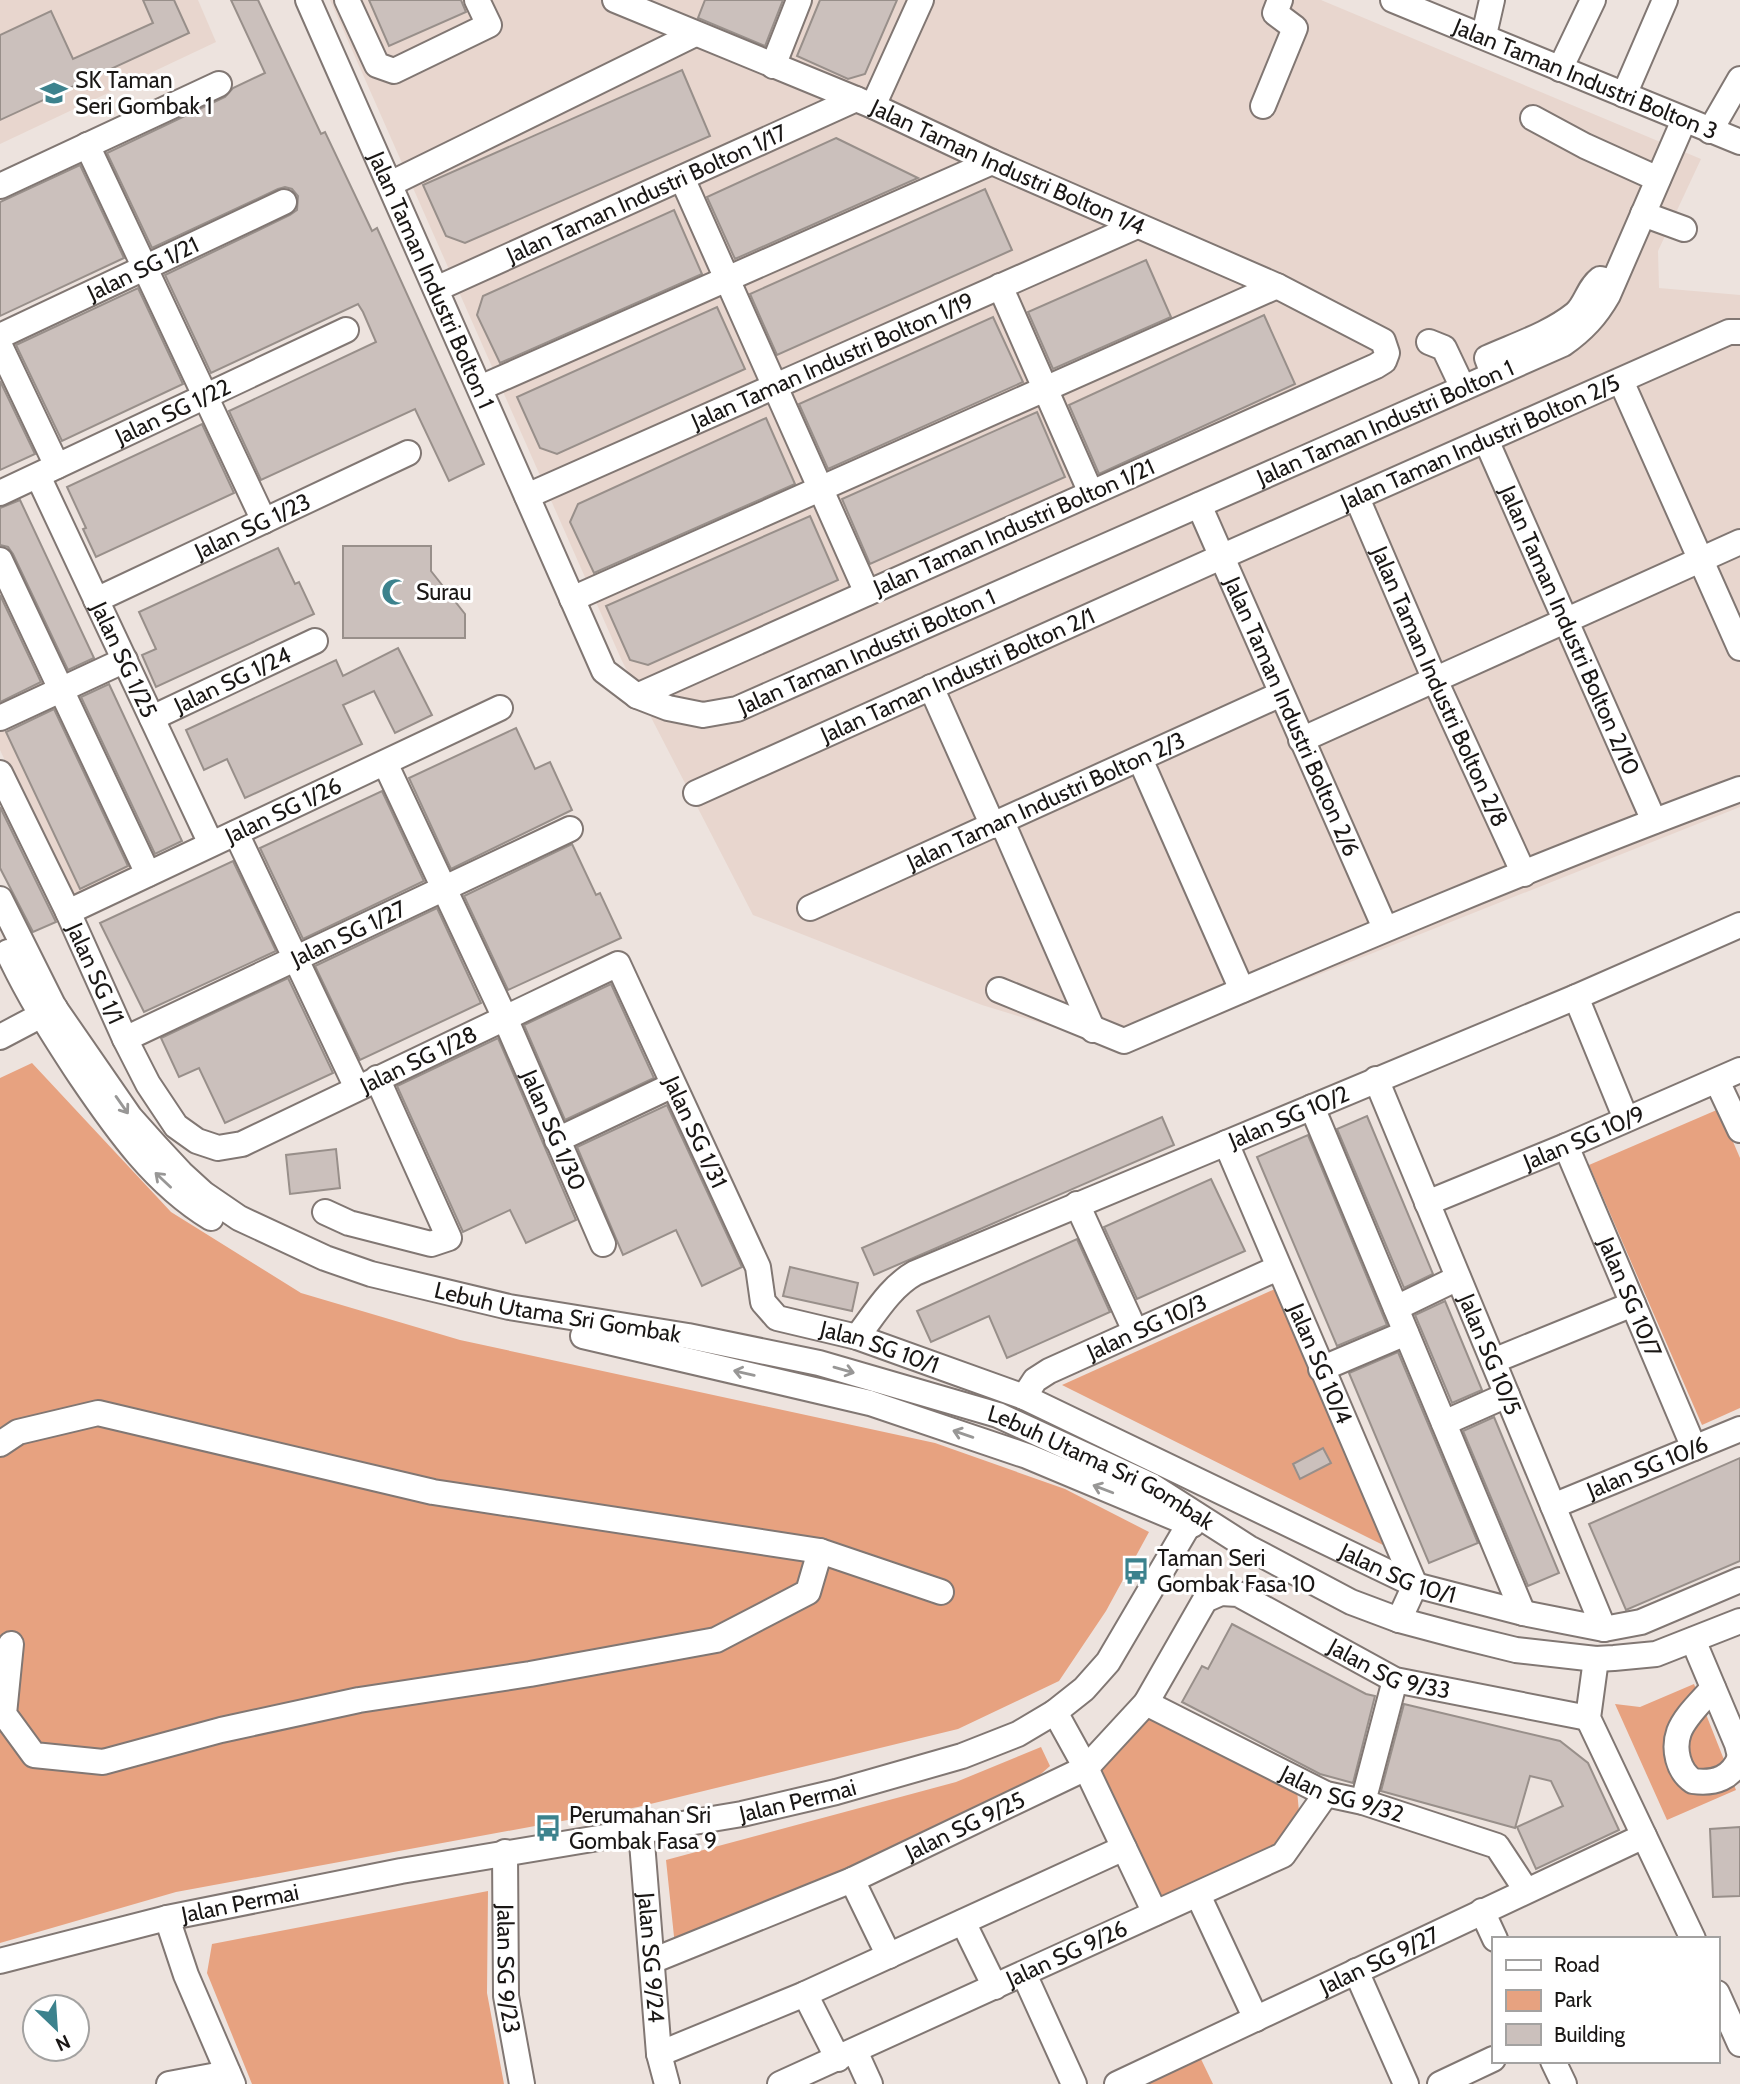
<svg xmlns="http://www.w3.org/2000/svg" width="1740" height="2084" font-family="Cabin,sans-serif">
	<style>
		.built { fill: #e8d6ce }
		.green { fill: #e7a280 }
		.building { fill: #cbc0bc; stroke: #988f8a; stroke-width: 2 }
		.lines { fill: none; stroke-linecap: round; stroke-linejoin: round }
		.minor-casing { stroke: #817773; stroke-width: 28 }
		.minor { stroke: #fff; stroke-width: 24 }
		.oneway { stroke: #989796 }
		.labels { text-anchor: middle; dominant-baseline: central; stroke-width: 6; stroke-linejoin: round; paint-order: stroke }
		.street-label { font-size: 23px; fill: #1a1715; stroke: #fff }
		.poi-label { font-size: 23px; fill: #1a1715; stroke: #fff; text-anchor: start }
	</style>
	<rect width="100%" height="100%" fill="#ede3de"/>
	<!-- built -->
	<g class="built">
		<path d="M0,0h198l18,42 -216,102z"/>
		<path d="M330,0h991l380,159 -43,92 1,37 81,7v512l-611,243 -147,-45 -229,-90 -131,-254z"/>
		<path d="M0,574l140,298 -67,31 -73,-153z"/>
	</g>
	<!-- green -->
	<g class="green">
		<path d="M32,1063l139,149 130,81 159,47 475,103 130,46 84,43 -43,79 -47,70 -101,48 -320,78 -462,85 -176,51v-865z"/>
		<path d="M1719,1109l21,49v250l-38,17 -113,-260z"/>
		<path d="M1275,1289l112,258 -325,-162z"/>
		<path d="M1694,1684l42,106 -69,30 -52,-116 25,3z"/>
		<path d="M1147,1714l150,76 2,22 -26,36 -114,53 -65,-133z"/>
		<path d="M1041,1747l9,19 -33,29 -342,151 -9,-86 290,-78z"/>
		<path d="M488,1891l-1,102 17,91h-252l-45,-111 5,-29z"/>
		<path d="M1200,2057l13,27h-71z"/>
	</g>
	<!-- building -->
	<g class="building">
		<path d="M143,0h31l15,33 -189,87v-85l51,-24 22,48 80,-36z"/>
		<path d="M231,0h27l63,134 4,-2 47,99 5,-3 107,236 -35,17 -34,-72 -154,71 -32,-69 147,-69 -13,-30 -5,-8 -147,69 -46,-98 125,-60 7,-5 1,-14 -6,-7 -7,-2 -7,2 -126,59 -45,-95 118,-56 8,-9 32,-15z"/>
		<path d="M369,0h92l5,12 -77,34z"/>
		<path d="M705,0h78l-18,46 -67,-28z"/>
		<path d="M820,0h77l-32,74 -17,5 -51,-23z"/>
		<path d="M682,70l28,66 -245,107 -19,-7 -23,-51z"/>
		<path d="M836,138l82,40 -183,81 -28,-62z"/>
		<path d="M80,165l44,93 -124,58v-114z"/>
		<path d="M985,189l27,61 -235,105 -27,-61z"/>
		<path d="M674,210l28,64 -202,89 -23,-48 6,-19z"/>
		<path d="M1146,260l25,57 -118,52 -25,-57z"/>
		<path d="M138,288l45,96 -121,57 -46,-96z"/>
		<path d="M717,307l28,62 -188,85 -17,-6 -23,-51z"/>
		<path d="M1264,315l31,69 -196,90 -30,-69z"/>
		<path d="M993,317l30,65 -195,87 -29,-65z"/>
		<path d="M0,381l35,73 -35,16z"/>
		<path d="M1037,412l28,65 -195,87 -28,-65z"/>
		<path d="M766,418l29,66 -201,89 -24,-51 8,-18z"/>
		<path d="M202,424l32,69 -138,64 -13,-28 3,-1 -19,-41z"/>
		<path d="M20,500l74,158 -26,12 -55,-116 -5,-7 -8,-2v-37z"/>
		<path d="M810,516l28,64 -190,85 -18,-5 -24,-54z"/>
		<path d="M343,546h88v25l34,43v24h-122z"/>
		<path d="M278,548l17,36 4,-2 15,32 -158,73 -14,-32 14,-6 -17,-37z"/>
		<path d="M0,595l41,87 -41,20z"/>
		<path d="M398,648l34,67 -37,18 -21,-42 -31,14 19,39 -117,54 -18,-39 -23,11 -18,-40 150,-70 7,16z"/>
		<path d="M109,684l73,157 -27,13 -74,-157z"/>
		<path d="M54,709l74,157 -48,23 -74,-157z"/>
		<path d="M516,728l19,41 15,-7 22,48 -121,59 -42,-91z"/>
		<path d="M382,791l42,90 -121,58 -43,-91z"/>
		<path d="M0,807l56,115 -23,10 -33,-64z"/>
		<path d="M572,844l24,51 4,-2 21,45 -113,52 -44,-94z"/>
		<path d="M233,861l43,90 -132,61 -44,-89z"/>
		<path d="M437,908l44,95 -121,57 -45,-94z"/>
		<path d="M288,978l45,95 -108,50 -26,-55 -20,9 -18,-39z"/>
		<path d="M611,984l43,94 -89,42 -41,-95z"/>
		<path d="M498,1038l78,182 -50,23 -16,-33 -47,22 -66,-146z"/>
		<path d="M667,1105l75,162 -40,19 -26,-56 -53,25 -46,-108z"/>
		<path d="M1367,1116l66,158 -29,14 -67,-159z"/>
		<path d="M1162,1117l12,28 -300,130 -12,-27z"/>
		<path d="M1308,1135l79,190 -50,21 -80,-189z"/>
		<path d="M336,1149l4,39 -50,6 -4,-39z"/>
		<path d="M1211,1179l34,72 -108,48 -33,-72z"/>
		<path d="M1077,1239l33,73 -103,46 -18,-42 -58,26 -14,-31z"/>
		<path d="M790,1267l68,16 -6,28 -69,-15z"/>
		<path d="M1445,1301l37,89 -30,13 -37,-88z"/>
		<path d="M1398,1352l80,191 -49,20 -80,-190z"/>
		<path d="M1494,1417l65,156 -31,13 -65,-155z"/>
		<path d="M1323,1448l8,15 -31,16 -7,-15z"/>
		<path d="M1740,1458v103l-114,49 -37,-86z"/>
		<path d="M1232,1624l134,70 9,2 -22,87 -33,-9 -138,-72 20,-36 6,3z"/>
		<path d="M1404,1704l156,37 28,22 31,67 -83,39 -19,-42 46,-21 -12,-25 -21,-5 -15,52 -134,-37z"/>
		<path d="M1740,1827v69l-27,1 -3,-68z"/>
	</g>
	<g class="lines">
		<defs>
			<g id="minor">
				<path id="s1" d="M308,0l296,671 33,25 31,12 35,7 34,-6 826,-365c20,-14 33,-28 45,-49l76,-175"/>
				<path d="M347,0l30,65 17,6 95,-46 -12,-25"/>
				<path id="s2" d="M615,0l258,106 119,56 285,124 106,55 4,12 -3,8 -8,5 -739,330"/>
				<path id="s3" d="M1393,0l347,142"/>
				<path d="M1484,35l8,-35"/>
				<path d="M773,66l26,-66"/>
				<path d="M1560,69l33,-69"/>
				<path d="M1624,95l41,-95"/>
				<path d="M873,106l48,-106"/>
				<path d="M1263,106l32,-78 -20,-15 5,-13"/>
				<path d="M1533,118l52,28 73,33"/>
				<path d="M1710,131l30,-52"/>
				<path d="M87,145l177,376"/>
				<path d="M682,178l185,415"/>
				<path d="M390,184l305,-150"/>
				<path d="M0,186l219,-102"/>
				<path d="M1643,214l41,15"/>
				<path d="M1000,286l91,207"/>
				<path id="s4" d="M436,289l420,-190"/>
				<path id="s5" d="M0,336l284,-134"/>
				<path d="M1429,342l15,6 19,40"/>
				<path d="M0,346l57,120"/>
				<path d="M1493,374l-6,-16c29,-13 63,-24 88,-44 11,-9 13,-26 25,-35l13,3"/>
				<path d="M1621,381l119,267"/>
				<path d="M480,388l512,-226"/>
				<path id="s6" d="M1486,440l168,381"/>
				<path id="s7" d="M38,476l173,368"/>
				<path id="s8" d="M0,493l346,-163"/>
				<path id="s9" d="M527,496l610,-270"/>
				<path id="s10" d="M1357,498l78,182 89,194"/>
				<path id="s11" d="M1199,505l186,423"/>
				<path d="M0,560l148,314"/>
				<path d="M572,599l705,-313"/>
				<path id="s12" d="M96,600l312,-147"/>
				<path d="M931,687l62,139"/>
				<path d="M0,718l125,-58"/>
				<path id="s13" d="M152,718l163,-77"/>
				<path d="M1301,740l439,-198"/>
				<path d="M1140,759l102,231"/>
				<path id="s14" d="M385,763l120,255 98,226"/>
				<path id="s15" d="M0,773l68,139 57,127 23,45 28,42 21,15 21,7 24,-4 376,-180 140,303 5,35 14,16 80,19 167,60 391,188 108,28 81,16 37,-7 99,-42"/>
				<path id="s16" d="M696,793l525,-236 508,-225h11"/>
				<path d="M1002,822l91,208"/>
				<path d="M236,833l121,255"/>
				<path id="s17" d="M0,899l54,108 76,110 25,28 26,28 23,21 35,24 86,40 46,16 138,33 179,29 131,27 179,52 154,71 97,62 102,54 48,18 60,16 57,14 80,9 18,-1 42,-4 84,-33"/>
				<path id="s18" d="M810,908l471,-214"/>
				<path id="s19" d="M68,912l432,-204"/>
				<path d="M8,952c21,45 46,84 73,125 36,53 74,107 130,141"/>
				<path d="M999,990l125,51c204,-88 408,-175 616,-252"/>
				<path d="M1576,997l50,122"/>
				<path d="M0,1037l55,-29"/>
				<path id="s20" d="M125,1039l445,-210"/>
				<path id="s21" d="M1376,1079l228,550"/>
				<path d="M1717,1081l23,49"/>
				<path d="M1312,1107l211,506"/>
				<path d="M557,1140l116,-55"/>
				<path id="s22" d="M1226,1143l189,442 -16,35"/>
				<path id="s23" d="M1566,1146l128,302"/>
				<path id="s24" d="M1427,1203l139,-57 174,-76"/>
				<path d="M1077,1204l58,127"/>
				<path d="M325,1212l24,11 82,21 18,-6 -72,-160"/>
				<path d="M1396,1308l62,-30"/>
				<path d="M583,1336l287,67 157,53 165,69"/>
				<path id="s25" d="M857,1337c17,-22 33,-50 58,-64l661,-276 164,-72"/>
				<path d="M1493,1361l140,-57"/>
				<path d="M1321,1369l85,-36"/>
				<path id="s26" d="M1024,1397l11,-17 14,-9 229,-103"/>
				<path d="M1444,1423l63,-28"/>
				<path d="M0,1444l18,-12 80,-19 335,79 387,59 -12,41 -92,48 -186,34 -171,26 -138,30 -118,32 -69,-7 -30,-41 7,-70"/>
				<path id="s27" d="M1553,1506l187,-77"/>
				<path d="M820,1551l121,41"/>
				<path d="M1693,1640l44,104 3,12"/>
				<path d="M1596,1659l-8,59 105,221"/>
				<path d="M1713,1688c-11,13 -28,28 -34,44 -6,17 -1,39 14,49 22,3 39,-3 47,-24"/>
				<path id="s28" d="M1146,1703l180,91 37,8 134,44 29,44"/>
				<path d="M1055,1712l31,56 69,145"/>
				<path d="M1363,1802l32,-122"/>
				<path id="s29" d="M641,1830l18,224 8,30"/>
				<path id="s30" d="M505,1852l1,144 16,88"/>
				<path d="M852,1880l37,76"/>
				<path d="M1198,1895l58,124"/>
				<path d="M1482,1911l13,28"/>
				<path d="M167,1918l19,57 47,109"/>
				<path d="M963,1922l32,65"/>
				<path id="s31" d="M0,1961l167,-43 234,-47 341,-57 94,-22 126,-36 56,-22 37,-22 29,-23 24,-27 87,-148"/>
				<path id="s32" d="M652,1961l200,-81 234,-112 60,-65 59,-103 16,-7 17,1 157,86 193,38"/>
				<path d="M1356,1971l50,113"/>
				<path d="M1024,1974l50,110"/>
				<path d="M1717,1993l23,51"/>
				<path d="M805,1994l33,65"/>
				<path d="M855,2051l15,33"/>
				<path d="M659,2054l146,-60 319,-146"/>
				<path d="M1553,2061l11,23"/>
				<path d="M169,2084l59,-11"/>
				<path id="s33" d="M780,2084l503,-229 43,-61"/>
				<path id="s34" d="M1117,2084l527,-248"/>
				<path d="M1440,2084l53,-25"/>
			</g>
		</defs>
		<!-- minor casing -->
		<use href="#minor" class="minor-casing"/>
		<!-- minor -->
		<use href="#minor" class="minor"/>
	</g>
	<!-- one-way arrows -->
	<defs><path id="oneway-shaft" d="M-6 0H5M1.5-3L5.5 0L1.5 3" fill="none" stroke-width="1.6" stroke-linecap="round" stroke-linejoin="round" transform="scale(1.75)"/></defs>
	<g class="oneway">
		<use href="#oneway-shaft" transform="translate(122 1105) rotate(55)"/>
		<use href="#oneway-shaft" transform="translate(163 1180) rotate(-137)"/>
		<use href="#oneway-shaft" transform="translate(844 1370) rotate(16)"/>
		<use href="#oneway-shaft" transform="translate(744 1373) rotate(-167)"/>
		<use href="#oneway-shaft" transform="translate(963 1434) rotate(-161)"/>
		<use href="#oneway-shaft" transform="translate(1103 1489) rotate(-159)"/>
	</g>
	<!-- icons -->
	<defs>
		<symbol id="school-bare" viewBox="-9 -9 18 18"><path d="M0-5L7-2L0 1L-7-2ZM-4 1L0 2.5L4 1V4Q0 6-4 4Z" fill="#3c828d" stroke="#fff" stroke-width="2.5" paint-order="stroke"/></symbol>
		<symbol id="mosque-bare" viewBox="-9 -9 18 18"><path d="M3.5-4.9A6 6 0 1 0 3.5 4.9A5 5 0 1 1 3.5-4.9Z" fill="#3c828d" stroke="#fff" stroke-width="2.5" paint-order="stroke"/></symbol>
		<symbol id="bus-bare" viewBox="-9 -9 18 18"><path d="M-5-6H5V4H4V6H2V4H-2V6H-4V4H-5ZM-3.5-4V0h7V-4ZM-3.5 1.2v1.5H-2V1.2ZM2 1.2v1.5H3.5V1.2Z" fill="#3c828d" stroke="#fff" stroke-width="2.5" paint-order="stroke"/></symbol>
	</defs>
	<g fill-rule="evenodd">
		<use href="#school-bare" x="35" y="74" width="38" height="38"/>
		<use href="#mosque-bare" x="376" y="573" width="38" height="38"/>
		<use href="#bus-bare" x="1117" y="1552" width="38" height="38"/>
		<use href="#bus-bare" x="529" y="1809" width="38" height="38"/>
	</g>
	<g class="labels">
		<!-- street labels -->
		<g class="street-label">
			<text stroke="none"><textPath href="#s3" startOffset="208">Jalan Taman Industri Bolton 3</textPath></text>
			<text stroke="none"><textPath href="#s2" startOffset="427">Jalan Taman Industri Bolton 1/4</textPath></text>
			<text stroke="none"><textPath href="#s4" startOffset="231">Jalan Taman Industri Bolton 1/17</textPath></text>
			<text stroke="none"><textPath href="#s5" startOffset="158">Jalan SG 1/21</textPath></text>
			<text stroke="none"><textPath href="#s1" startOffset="306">Jalan Taman Industri Bolton 1</textPath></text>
			<text stroke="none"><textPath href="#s9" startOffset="334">Jalan Taman Industri Bolton 1/19</textPath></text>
			<text stroke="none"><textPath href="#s8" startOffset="191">Jalan SG 1/22</textPath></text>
			<text stroke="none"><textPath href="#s1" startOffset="1587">Jalan Taman Industri Bolton 1</textPath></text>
			<text stroke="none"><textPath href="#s16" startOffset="859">Jalan Taman Industri Bolton 2/5</textPath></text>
			<text stroke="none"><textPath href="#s12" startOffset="173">Jalan SG 1/23</textPath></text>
			<text transform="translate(1014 527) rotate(-24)">Jalan Taman Industri Bolton 1/21</text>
			<text stroke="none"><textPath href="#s6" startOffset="208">Jalan Taman Industri Bolton 2/10</textPath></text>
			<text stroke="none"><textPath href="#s1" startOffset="1020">Jalan Taman Industri Bolton 1</textPath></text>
			<text stroke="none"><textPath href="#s7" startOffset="203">Jalan SG 1/25</textPath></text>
			<text stroke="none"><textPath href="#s16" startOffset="287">Jalan Taman Industri Bolton 2/1</textPath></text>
			<text stroke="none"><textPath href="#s13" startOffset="89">Jalan SG 1/24</textPath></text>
			<text stroke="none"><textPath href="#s10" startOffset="206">Jalan Taman Industri Bolton 2/8</textPath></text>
			<text stroke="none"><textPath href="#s11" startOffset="231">Jalan Taman Industri Bolton 2/6</textPath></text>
			<text stroke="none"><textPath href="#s18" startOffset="259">Jalan Taman Industri Bolton 2/3</textPath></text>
			<text stroke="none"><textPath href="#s19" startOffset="238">Jalan SG 1/26</textPath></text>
			<text stroke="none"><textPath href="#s20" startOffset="247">Jalan SG 1/27</textPath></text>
			<text stroke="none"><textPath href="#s15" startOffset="222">Jalan SG 1/1</textPath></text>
			<text stroke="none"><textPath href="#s15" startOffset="663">Jalan SG 1/28</textPath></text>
			<text stroke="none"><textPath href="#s25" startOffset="492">Jalan SG 10/2</textPath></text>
			<text stroke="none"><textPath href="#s14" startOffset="404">Jalan SG 1/30</textPath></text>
			<text stroke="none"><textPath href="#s15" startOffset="1069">Jalan SG 1/31</textPath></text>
			<text stroke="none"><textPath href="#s24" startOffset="170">Jalan SG 10/9</textPath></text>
			<text stroke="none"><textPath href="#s23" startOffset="164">Jalan SG 10/7</textPath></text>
			<text stroke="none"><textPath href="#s17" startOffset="738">Lebuh Utama Sri Gombak</textPath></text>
			<text stroke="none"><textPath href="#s26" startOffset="144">Jalan SG 10/3</textPath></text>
			<text stroke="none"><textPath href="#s15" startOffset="1381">Jalan SG 10/1</textPath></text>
			<text stroke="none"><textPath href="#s21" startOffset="298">Jalan SG 10/5</textPath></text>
			<text stroke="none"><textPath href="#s22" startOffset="240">Jalan SG 10/4</textPath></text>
			<text stroke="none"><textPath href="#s27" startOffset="102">Jalan SG 10/6</textPath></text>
			<text stroke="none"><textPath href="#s17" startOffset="1306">Lebuh Utama Sri Gombak</textPath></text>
			<text stroke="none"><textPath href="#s15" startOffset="1948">Jalan SG 10/1</textPath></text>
			<text stroke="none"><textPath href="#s32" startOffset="887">Jalan SG 9/33</textPath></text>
			<text stroke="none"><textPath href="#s28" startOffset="217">Jalan SG 9/32</textPath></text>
			<text stroke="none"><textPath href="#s31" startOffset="814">Jalan Permai</textPath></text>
			<text stroke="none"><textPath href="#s32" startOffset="341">Jalan SG 9/25</textPath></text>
			<text stroke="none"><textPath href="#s31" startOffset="247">Jalan Permai</textPath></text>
			<text stroke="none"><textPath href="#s33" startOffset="315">Jalan SG 9/26</textPath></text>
			<text stroke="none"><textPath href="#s29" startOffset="128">Jalan SG 9/24</textPath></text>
			<text stroke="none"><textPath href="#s34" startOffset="290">Jalan SG 9/27</textPath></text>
			<text stroke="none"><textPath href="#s30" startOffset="117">Jalan SG 9/23</textPath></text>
		</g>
		<!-- poi labels -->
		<g class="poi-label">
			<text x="75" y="80">SK Taman<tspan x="75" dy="26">Seri Gombak 1</tspan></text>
			<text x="416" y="592">Surau</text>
			<text x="1157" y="1558">Taman Seri<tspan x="1157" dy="26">Gombak Fasa 10</tspan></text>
			<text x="569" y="1815">Perumahan Sri<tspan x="569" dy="26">Gombak Fasa 9</tspan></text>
		</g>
	</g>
	<!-- legend -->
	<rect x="1492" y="1937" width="228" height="126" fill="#ffffff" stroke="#a3a2a1" stroke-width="2"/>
	<rect x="1506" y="1960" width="35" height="10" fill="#ffffff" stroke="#a3a2a1" stroke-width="2"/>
	<text x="1554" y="1972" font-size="21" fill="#1a1715">Road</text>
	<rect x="1506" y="1990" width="35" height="21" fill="#e7a280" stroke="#a3a2a1" stroke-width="2"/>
	<text x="1554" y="2007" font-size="21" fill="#1a1715">Park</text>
	<rect x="1506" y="2024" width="35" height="21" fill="#cbc0bc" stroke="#a3a2a1" stroke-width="2"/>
	<text x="1554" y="2042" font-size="21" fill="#1a1715">Building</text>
	<!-- north arrow -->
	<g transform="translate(56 2028) rotate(155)"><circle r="33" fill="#ffffff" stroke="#a3a2a1" stroke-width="2"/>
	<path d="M0-5L12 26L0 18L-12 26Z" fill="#3c828d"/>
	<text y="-10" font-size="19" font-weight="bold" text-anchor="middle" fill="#1a1715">N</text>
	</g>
</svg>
